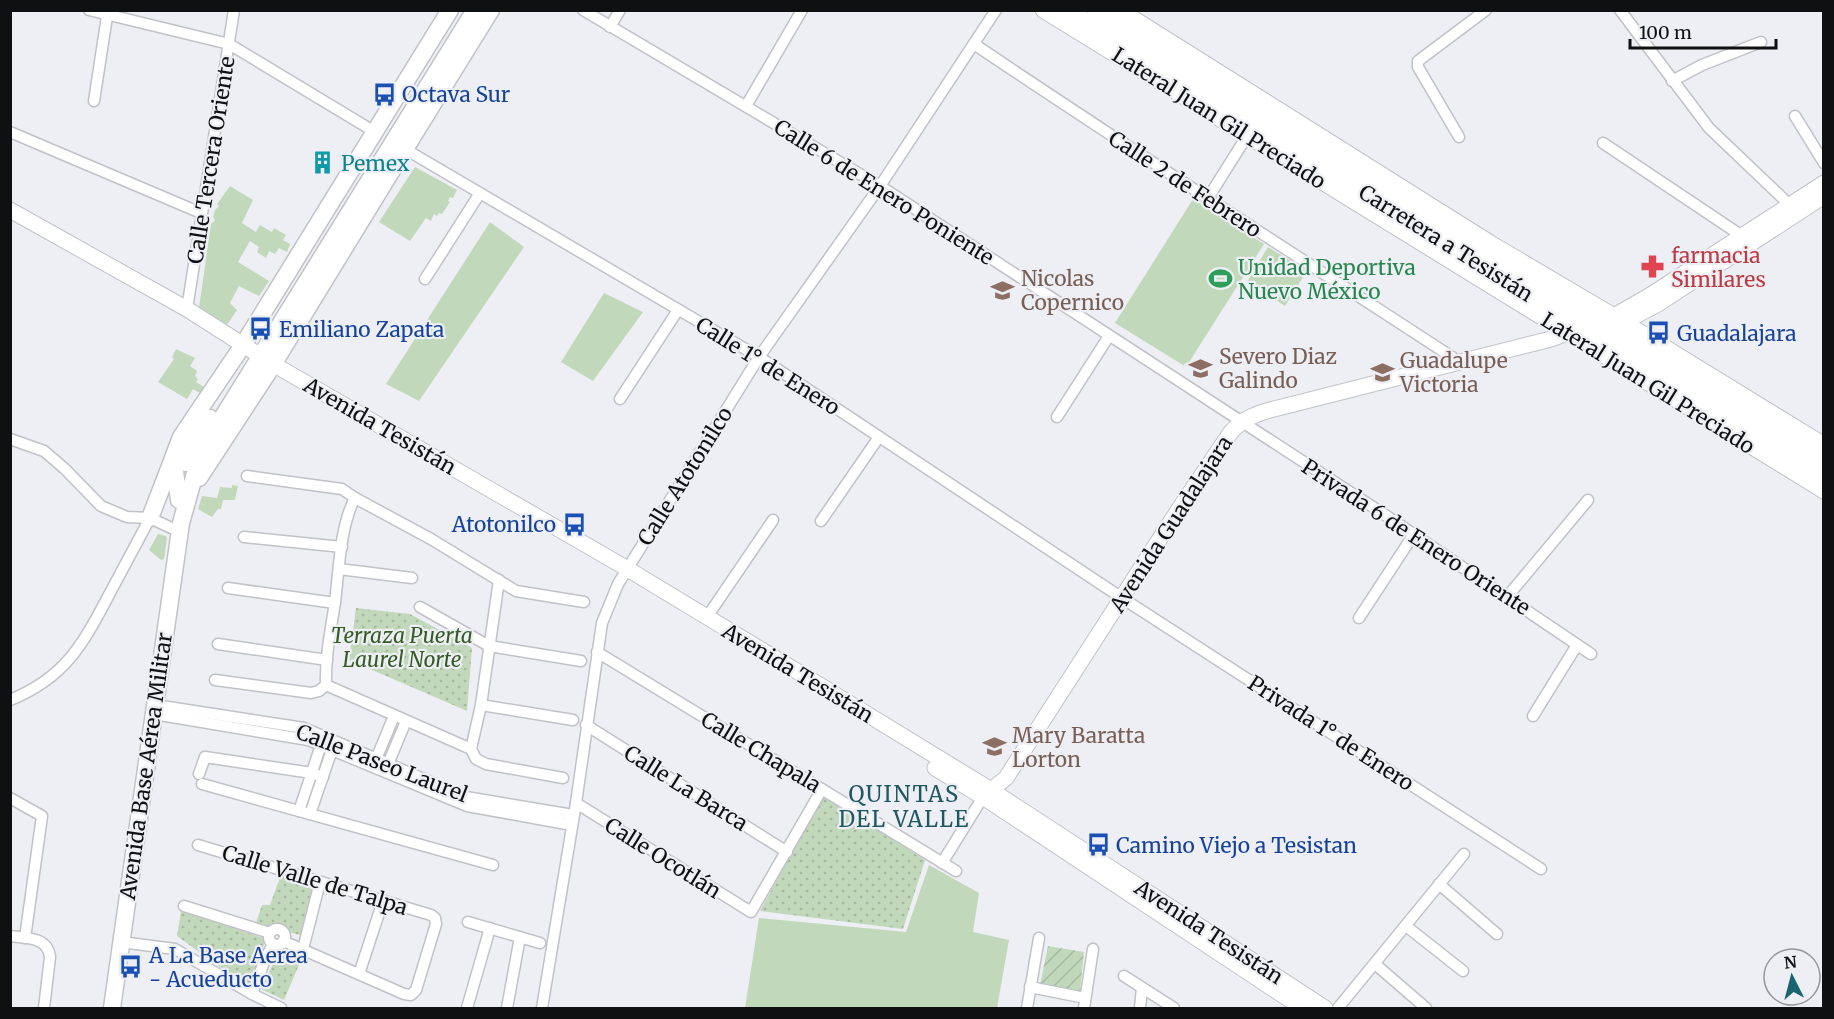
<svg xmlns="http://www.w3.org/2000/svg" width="1834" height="1019" font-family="Merriweather,serif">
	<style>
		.grass { fill: #c2d8ba }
		.park { fill: url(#park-dots) }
		.garden { fill: url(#garden-furrows) }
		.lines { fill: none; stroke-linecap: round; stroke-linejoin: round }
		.street-casing { stroke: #c0c2c8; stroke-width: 13 }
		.secondary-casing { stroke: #c0c2c8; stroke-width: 17 }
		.primary-casing { stroke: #c0c2c8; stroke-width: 19 }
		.street { stroke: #fff; stroke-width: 10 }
		.secondary { stroke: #fff; stroke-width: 15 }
		.primary { stroke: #fff; stroke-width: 16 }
		.labels { text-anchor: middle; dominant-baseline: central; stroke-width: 4.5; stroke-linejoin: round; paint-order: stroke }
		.transit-label { font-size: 21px; fill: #164399; stroke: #edeff5; text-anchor: start }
		.street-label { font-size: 21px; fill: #0f1012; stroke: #edeff5 }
		.culture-label { font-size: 21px; fill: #0d838f; stroke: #edeff5; text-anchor: start }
		.health-label { font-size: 21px; fill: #be3a42; stroke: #edeff5; text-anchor: start }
		.leisure-label { font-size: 21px; fill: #27864d; stroke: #edeff5; text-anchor: start }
		.education-label { font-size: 21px; fill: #785e54; stroke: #edeff5; text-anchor: start }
		.park-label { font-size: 21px; font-style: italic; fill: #345b24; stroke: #edeff5 }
		.neighbourhood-label { font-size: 22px; letter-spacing: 1.5px; fill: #1f5861; stroke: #edeff5 }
	</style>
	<defs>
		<pattern id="park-dots" width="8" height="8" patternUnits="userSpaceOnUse" patternTransform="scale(1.5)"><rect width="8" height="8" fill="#c2d8ba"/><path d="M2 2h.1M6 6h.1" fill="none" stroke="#a6b89f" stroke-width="1.8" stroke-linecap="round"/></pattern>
		<pattern id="garden-furrows" width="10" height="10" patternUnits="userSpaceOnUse" patternTransform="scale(1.5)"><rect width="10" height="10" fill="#c2d8ba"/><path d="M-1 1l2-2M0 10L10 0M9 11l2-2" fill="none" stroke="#a6b89f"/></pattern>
	</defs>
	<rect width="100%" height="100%" fill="#edeff5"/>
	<!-- grass -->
	<g class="grass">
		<path d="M415,167l42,23 -4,8 -3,-1 -2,4 2,1 -8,12 -3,-1 -2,3 -3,-2 -3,7 -5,-3 -16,23 -31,-19z"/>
		<path d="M230,186l23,14 -11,23 14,9 4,-7 12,7 2,-4 12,7 -3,5 7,4 -3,8 -8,-4 -4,6 -6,-3 -3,7 -9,-6 2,-5 -9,-6 -12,21 31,19 -10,15 -20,-10 -9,17 7,7 -10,15 -28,-17 12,-84 4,-4 -2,-3 2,-7 4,-4 -2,-2z"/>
		<path d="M1193,199l71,45 -78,123 -71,-44z"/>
		<path d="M490,222l34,25 -105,154 -33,-17z"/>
		<path d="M1268,247l39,24 -22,35 -38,-24z"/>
		<path d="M604,293l39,19 -50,69 -32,-19z"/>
		<path d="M176,349l19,9 -5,8 7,5 -2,5 3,3 -2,3 8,5 -4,6 -7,-4 -6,10 -29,-17 16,-23 -2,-2z"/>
		<path d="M232,485l6,1 -3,14h-12l-2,9h-3l-6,8 -14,-8 4,-13 15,2 3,-11 12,1z"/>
		<path d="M158,534l8,2 1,2 -3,21 -3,1 -12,-10z"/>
		<path d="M929,865l50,28 -6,39 36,8 -12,68h-252l14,-90 147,14z"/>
	</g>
	<!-- park -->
	<g class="park">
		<path d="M356,608l54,6 62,34 -5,63 -118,-51z"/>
		<path d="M823,795l102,65 -22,69 -143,-18z"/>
		<path d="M281,875l35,12 -13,49 -47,-13 6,-18h8z"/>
		<path d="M181,911l85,28 -17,49 -72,-52z"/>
		<path d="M282,945l22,8 -20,47 -23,-11z"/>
	</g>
	<!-- garden -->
	<path class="garden" d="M1048,946l36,6 -4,39 -40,-6z"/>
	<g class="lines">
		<defs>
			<g id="street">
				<path d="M89,10l140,34 146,88"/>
				<path d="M583,10l297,176 505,329 206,139"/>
				<path d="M1620,10l89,118 84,80"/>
				<path d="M610,27l10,-17"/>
				<path d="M974,44c160,108 322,211 484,317"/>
				<path d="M1672,81l30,-16 59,-23"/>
				<path d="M94,101l14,-91"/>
				<path d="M746,106l56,-96"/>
				<path d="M1795,116l29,47"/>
				<path d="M10,132l191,81"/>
				<path d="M1459,137l-41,-70v-6l68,-51"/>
				<path d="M1603,143l142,95"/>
				<path d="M405,149l354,208 363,241 419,271"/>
				<path d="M1208,198l39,-62"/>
				<path d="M425,279l55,-86"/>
				<path d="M187,309l47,-299"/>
				<path d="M620,399l58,-89"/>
				<path d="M1057,417l52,-81"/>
				<path d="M10,439l34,12 21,18 36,37 26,11 23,1 30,14"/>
				<path d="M247,476l95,13 13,9 76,41 85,52 68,11"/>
				<path d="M821,521l58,-84"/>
				<path d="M244,537l98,10"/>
				<path d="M339,569l73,9"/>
				<path d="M228,588l107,15"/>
				<path d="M1507,597l81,-97"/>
				<path d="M420,607l69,39 92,15"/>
				<path d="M707,617l66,-97"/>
				<path d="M1359,618l55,-84"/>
				<path d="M218,644l109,16"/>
				<path d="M597,652l359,219"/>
				<path d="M215,680l96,13 8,-2 7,-6"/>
				<path d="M326,685c-1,-28 5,-56 9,-83 4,-32 5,-76 20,-104"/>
				<path d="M326,685l145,64"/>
				<path d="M10,700c57,-23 74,-58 101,-109 13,-24 26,-49 39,-73"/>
				<path d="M155,705l149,23 162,69 107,18"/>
				<path d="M481,705l92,15"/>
				<path d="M154,714l154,26 159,66 105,19"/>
				<path d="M1533,716l44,-71"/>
				<path d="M586,725l201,127"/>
				<path d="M471,749l10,-44 18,-125"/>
				<path d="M471,749l5,10 10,5 77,14"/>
				<path d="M374,764l20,-48"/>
				<path d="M386,769l20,-48"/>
				<path d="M199,774l6,-17 107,16 11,4"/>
				<path d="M202,784l291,81"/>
				<path d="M10,798l32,18 -17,122"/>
				<path d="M576,803l175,109 71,-123"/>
				<path d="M299,811l24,-72"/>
				<path d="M310,814l24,-70"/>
				<path d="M198,845l233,70 4,3 1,6 -20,66 -5,5 -7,-1 -121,-53"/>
				<path d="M942,863l41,-66"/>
				<path d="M1439,884l58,50"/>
				<path d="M184,906l86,27"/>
				<path d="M468,922l72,21"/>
				<path d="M1406,926l57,45"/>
				<circle cx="277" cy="937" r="8"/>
				<path d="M10,936c17,2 38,1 40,21l-6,51"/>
				<path d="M121,942l54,7 77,45 29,14"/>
				<path d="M303,949l17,-67"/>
				<path d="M1375,964l51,44"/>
				<path d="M359,974l24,-73"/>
				<path d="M1124,976l50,32"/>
				<path d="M1030,987l55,11"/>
				<path d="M252,994l14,-37 7,-13"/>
				<path d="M467,1008l23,-80"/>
				<path d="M507,1008l13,-71"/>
				<path d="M542,1008l34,-205 26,-180 16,-39 141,-227 121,-171 116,-176"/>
				<path d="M1027,1008l12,-70"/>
				<path d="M1084,1008l9,-59"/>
				<path d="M1140,1008l2,-20"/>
				<path d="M1338,1008l126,-154"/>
			</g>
			<g id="secondary">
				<path d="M1043,10l781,481"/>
				<path d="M1120,10l372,234 122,72 210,129"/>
				<path d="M10,210l177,99 86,55 353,204 182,110 183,112 334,218"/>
				<path d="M1618,325l40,-21 166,-108"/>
				<path d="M935,768l48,29 319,211"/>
				<path d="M985,795l21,-17 171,-266 54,-80c12,-13 22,-17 39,-22l281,-71 63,-23 35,-20 175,-113"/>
			</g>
			<g id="primary">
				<path d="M1068,10l756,467"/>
				<path d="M1095,10l514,319 215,130"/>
				<path d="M186,463l8,-22 16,-23"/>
				<path d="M199,478l70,-107 136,-222 86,-139"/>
				<path d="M179,500l-6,-42 8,-21 62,-92 207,-335"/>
				<path d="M150,518l22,-57"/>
				<path d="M112,1008l69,-485 20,-71 274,-442"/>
			</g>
		</defs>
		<!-- street casing -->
		<use href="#street" class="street-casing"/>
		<!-- secondary casing -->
		<use href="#secondary" class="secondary-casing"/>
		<!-- primary casing -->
		<use href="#primary" class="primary-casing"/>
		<!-- street -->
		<use href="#street" class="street"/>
		<!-- secondary -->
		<use href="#secondary" class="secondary"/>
		<!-- primary -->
		<use href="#primary" class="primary"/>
	</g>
	<!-- icons -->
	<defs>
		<symbol id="bus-bare" viewBox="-9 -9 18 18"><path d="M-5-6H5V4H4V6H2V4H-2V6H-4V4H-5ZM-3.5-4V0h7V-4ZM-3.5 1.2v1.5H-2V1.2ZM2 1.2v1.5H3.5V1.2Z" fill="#1a4fb4" stroke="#edeff5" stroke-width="2.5" paint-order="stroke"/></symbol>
		<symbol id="building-bare" viewBox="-9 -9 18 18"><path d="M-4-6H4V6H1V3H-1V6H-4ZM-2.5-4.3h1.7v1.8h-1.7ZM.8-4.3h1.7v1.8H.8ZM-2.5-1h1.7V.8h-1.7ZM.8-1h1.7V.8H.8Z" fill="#0f9aa8" stroke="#edeff5" stroke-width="2.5" paint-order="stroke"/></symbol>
		<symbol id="pharmacy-bare" viewBox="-9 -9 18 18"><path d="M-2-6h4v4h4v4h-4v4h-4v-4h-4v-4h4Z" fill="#e0444e" stroke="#edeff5" stroke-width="2.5" paint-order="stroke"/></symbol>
		<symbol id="stadium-bare" viewBox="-9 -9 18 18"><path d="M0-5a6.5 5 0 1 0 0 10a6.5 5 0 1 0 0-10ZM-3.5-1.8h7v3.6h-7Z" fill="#2e9e5b" stroke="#edeff5" stroke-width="2.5" paint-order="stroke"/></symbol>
		<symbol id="school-bare" viewBox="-9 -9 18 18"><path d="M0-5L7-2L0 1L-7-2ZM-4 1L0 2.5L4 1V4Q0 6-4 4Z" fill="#8d6e63" stroke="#edeff5" stroke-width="2.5" paint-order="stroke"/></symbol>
	</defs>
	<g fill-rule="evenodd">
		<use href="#bus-bare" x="368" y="78" width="33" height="33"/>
		<use href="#building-bare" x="306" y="146" width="33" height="33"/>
		<use href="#pharmacy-bare" x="1636" y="250" width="33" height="33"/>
		<use href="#stadium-bare" x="1204" y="262" width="33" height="33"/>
		<use href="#school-bare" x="986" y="274" width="33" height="33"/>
		<use href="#bus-bare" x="244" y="312" width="33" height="33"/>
		<use href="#bus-bare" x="1642" y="316" width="33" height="33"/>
		<use href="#school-bare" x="1184" y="352" width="33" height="33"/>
		<use href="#school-bare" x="1366" y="356" width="33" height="33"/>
		<use href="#bus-bare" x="558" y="508" width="33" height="33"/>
		<use href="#school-bare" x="978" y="730" width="33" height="33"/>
		<use href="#bus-bare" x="1082" y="828" width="33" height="33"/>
		<use href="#bus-bare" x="114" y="950" width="33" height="33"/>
	</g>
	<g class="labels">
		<!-- transit labels -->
		<g class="transit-label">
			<text x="402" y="94">Octava Sur</text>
			<text x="279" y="329">Emiliano Zapata</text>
			<text x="1677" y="333">Guadalajara</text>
			<text x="556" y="524" text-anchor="end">Atotonilco</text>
			<text x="1116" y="845">Camino Viejo a Tesistan</text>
			<text x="149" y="955">A La Base Aerea<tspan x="149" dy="24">- Acueducto</tspan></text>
		</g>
		<!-- street labels -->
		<g class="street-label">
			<text transform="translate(1219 118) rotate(32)">Lateral Juan Gil Preciado</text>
			<text transform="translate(211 160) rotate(-81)">Calle Tercera Oriente</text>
			<text transform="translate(1185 184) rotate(33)">Calle 2 de Febrero</text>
			<text transform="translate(884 192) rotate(32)">Calle 6 de Enero Poniente</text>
			<text transform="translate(1446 243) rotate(32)">Carretera a Tesistán</text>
			<text transform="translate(768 366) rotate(32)">Calle 1° de Enero</text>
			<text transform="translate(1648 383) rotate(32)">Lateral Juan Gil Preciado</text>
			<text transform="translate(380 426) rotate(30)">Avenida Tesistán</text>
			<text transform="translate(685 476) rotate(-58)">Calle Atotonilco</text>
			<text transform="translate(1171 524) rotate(-57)">Avenida Guadalajara</text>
			<text transform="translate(1416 537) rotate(33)">Privada 6 de Enero Oriente</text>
			<text transform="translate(798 673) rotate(31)">Avenida Tesistán</text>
			<text transform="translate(1331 733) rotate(33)">Privada 1° de Enero</text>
			<text transform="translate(761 752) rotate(31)">Calle Chapala</text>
			<text transform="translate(382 763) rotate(21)">Calle Paseo Laurel</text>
			<text transform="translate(146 766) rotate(-82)">Avenida Base Aérea Militar</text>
			<text transform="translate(686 788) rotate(32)">Calle La Barca</text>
			<text transform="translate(663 858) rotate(32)">Calle Ocotlán</text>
			<text transform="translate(315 880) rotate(17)">Calle Valle de Talpa</text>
			<text transform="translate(1209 932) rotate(33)">Avenida Tesistán</text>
		</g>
		<!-- culture labels -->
		<g class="culture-label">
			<text x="341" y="163">Pemex</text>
		</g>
		<!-- health labels -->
		<g class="health-label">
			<text x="1671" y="255">farmacia<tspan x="1671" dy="24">Similares</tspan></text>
		</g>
		<!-- leisure labels -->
		<g class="leisure-label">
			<text x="1238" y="267">Unidad Deportiva<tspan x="1238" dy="24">Nuevo México</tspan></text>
		</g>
		<!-- education labels -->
		<g class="education-label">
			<text x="1021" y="278">Nicolas<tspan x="1021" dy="24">Copernico</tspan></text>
			<text x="1219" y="356">Severo Diaz<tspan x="1219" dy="24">Galindo</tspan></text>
			<text x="1400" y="360">Guadalupe<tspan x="1400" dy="24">Victoria</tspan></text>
			<text x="1012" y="735">Mary Baratta<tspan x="1012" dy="24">Lorton</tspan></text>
		</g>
		<!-- park labels -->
		<g class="park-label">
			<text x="402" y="635">Terraza Puerta<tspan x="402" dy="24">Laurel Norte</tspan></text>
		</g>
		<!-- neighbourhood labels -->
		<g class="neighbourhood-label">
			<text x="904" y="794">QUINTAS<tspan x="904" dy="25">DEL VALLE</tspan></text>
		</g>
	</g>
	<!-- border -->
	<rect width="1834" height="1019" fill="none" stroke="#0f1012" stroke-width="24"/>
	<!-- north arrow -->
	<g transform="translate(1792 977) rotate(354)"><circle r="28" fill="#edeff5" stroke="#94969a" stroke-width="1.5"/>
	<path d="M0-4.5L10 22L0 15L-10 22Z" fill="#19646f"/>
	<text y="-9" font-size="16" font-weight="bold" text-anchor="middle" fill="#0f1012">N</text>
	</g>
	<!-- scale -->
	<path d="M1630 39v9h146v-9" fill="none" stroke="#0f1012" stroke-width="3"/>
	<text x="1639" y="39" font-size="18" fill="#0f1012" stroke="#edeff5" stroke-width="4.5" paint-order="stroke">100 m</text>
</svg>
